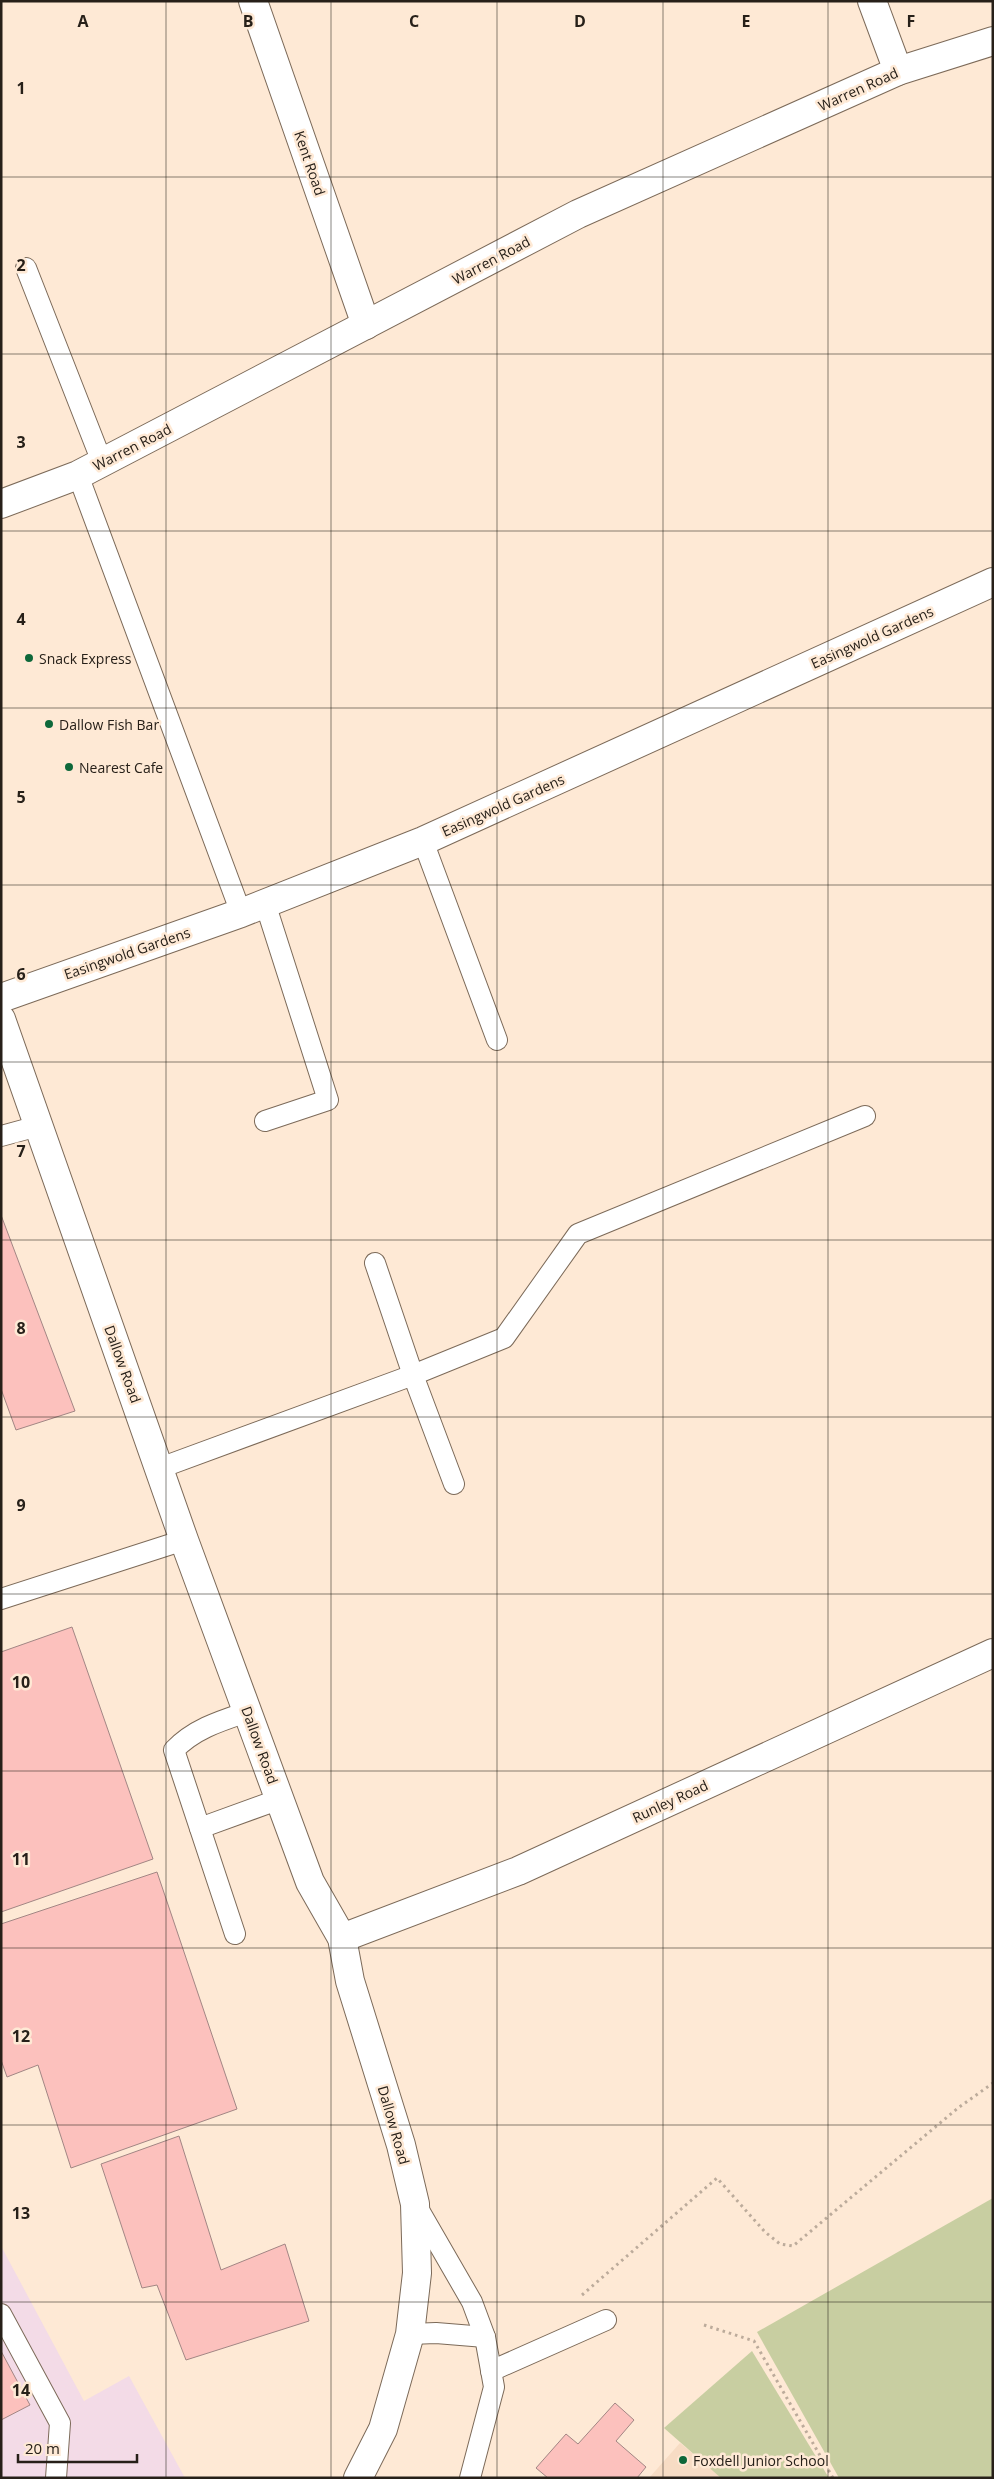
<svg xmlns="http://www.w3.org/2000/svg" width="994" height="2479" font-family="'Open Sans',sans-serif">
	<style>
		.commercial { fill: #f3dbe7 }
		.built { fill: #f7dcc4 }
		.green { fill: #c8cea1 }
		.building { fill: #fcc1bd; stroke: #a28684 }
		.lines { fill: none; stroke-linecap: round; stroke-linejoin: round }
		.lane-casing { stroke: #7c6a59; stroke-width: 22 }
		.street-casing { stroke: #7c6a59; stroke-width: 30 }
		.secondary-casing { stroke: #7c6a59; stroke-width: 30 }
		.path { stroke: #bcab9b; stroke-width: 3; stroke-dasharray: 2.5 4; stroke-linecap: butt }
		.lane { stroke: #fff; stroke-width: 20 }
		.street { stroke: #fff; stroke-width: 28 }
		.secondary { stroke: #fff; stroke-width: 28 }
		.grid { fill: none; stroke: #272019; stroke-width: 1; stroke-opacity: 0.55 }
		.poi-dot { fill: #0e683a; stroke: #fee9d5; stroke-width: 2 }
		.labels { text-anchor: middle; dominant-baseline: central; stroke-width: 5; stroke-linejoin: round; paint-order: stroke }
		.street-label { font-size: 14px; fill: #272019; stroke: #fee9d5 }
		.poi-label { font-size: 14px; fill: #272019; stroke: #fee9d5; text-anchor: start }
		.grid-label { font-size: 16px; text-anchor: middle; font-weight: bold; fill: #272019; stroke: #fee9d5; stroke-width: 5; stroke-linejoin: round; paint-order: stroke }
	</style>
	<rect width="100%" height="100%" fill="#fee9d5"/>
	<!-- commercial -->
	<path class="commercial" d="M1,2246l83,155 45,-25 56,102h-184z"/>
	<!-- built -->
	<path class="built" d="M680,2443l43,35h-74z"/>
	<!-- green -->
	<g class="green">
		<path d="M993,2198v280h-154l-82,-146z"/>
		<path d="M752,2351l77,127h-108l-57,-50z"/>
	</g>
	<!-- building -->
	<g class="building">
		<path d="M1,1215l74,196 -59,19 -15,-41z"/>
		<path d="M72,1627l81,232 -152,53v-260z"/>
		<path d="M157,1872l80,237 -166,59 -33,-103 -31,12 -6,-17v-136z"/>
		<path d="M179,2136l42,134 64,-26 24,77 -123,39 -29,-75 -15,3 -41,-124z"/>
		<path d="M1,2351l29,54 -29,15z"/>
		<path d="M615,2403l19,17 -18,21 30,26 -9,11h-89l-12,-10 30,-34 12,10z"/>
	</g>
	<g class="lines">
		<defs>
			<g id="lane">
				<path d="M26,268l76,194"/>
				<path d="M78,475l163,438"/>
				<path d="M423,841l74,199"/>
				<path d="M265,1121l63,-21 -63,-197"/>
				<path d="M1,1136l37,-10"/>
				<path d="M375,1263l38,112 91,-37 74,-104 287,-118"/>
				<path d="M160,1468l253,-93 41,109"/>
				<path d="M1,1599l183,-59"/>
				<path d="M200,1828l80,-29"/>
				<path d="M235,1934l-61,-184c20,-21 46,-29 73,-38"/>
				<path d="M416,2205l56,97 13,35 9,50 -24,91"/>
				<path d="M1,2314l59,109 -4,55"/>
				<path d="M410,2334l26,-1 49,4"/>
				<path d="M491,2371l115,-51"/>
			</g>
			<g id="street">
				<path d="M253,1l113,324"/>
				<path d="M872,1l26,70"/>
				<path d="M1,504l77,-29 500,-261 320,-143 95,-30"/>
				<path d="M1,998l240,-85 182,-72 570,-259"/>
				<path d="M342,1938l176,-67 475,-218"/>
			</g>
			<path id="secondary" d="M1,1019l183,521 126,342 32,56 8,43 51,164 14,59 2,69 -7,61 -27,95 -25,49"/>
		</defs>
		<!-- lane casing -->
		<use href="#lane" class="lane-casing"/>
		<!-- street casing -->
		<use href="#street" class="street-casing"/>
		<!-- secondary casing -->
		<use href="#secondary" class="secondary-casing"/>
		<!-- path -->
		<g class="path">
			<path d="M582,2295l135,-117 48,54 15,12 13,2 165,-138 35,-25"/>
			<path d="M704,2325l50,16 79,137"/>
		</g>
		<!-- lane -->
		<use href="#lane" class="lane"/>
		<!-- street -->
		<use href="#street" class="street"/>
		<!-- secondary -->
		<use href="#secondary" class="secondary"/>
	</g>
	<!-- grid -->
	<path class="grid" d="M166,1v2477M331,1v2477M497,1v2477M663,1v2477M828,1v2477M1,177h992M1,354h992M1,531h992M1,708h992M1,885h992M1,1062h992M1,1240h992M1,1417h992M1,1594h992M1,1771h992M1,1948h992M1,2125h992M1,2302h992"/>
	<!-- markers -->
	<g class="poi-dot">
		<circle cx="29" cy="658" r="5"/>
		<circle cx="49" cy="724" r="5"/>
		<circle cx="69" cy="767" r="5"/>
		<circle cx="683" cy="2460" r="5"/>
	</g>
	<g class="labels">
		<!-- street labels -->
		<g class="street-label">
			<text transform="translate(858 89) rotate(-24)">Warren Road</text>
			<text transform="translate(310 163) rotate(71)">Kent Road</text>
			<text transform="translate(491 260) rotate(-28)">Warren Road</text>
			<text transform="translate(132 447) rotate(-27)">Warren Road</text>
			<text transform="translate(872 637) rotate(-24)">Easingwold Gardens</text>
			<text transform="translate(503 805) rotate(-24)">Easingwold Gardens</text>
			<text transform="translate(127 953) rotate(-19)">Easingwold Gardens</text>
			<text transform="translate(123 1364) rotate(70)">Dallow Road</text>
			<text transform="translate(260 1745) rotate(70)">Dallow Road</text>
			<text transform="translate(670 1801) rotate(-25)">Runley Road</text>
			<text transform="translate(394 2125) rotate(74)">Dallow Road</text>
		</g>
		<!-- poi labels -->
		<g class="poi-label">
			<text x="39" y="658">Snack Express</text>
			<text x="59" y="724">Dallow Fish Bar</text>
			<text x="79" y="767">Nearest Cafe</text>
			<text x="693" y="2460">Foxdell Junior School</text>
		</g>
	</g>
	<g class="grid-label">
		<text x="83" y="27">A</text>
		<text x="248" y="27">B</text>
		<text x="414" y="27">C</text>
		<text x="580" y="27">D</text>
		<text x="746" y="27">E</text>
		<text x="911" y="27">F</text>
		<text x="21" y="94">1</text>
		<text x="21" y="271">2</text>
		<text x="21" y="448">3</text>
		<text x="21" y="625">4</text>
		<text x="21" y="803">5</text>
		<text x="21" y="980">6</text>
		<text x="21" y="1157">7</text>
		<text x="21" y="1334">8</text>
		<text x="21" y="1511">9</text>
		<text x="21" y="1688">10</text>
		<text x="21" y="1865">11</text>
		<text x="21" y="2042">12</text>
		<text x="21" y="2219">13</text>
		<text x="21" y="2396">14</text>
	</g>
	<!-- border -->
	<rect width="994" height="2479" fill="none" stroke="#272019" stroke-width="5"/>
	<!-- scale -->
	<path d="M18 2454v8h119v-8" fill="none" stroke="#272019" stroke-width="2.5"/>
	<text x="25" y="2454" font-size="15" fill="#272019" stroke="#fee9d5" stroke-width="4" paint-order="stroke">20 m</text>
</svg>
